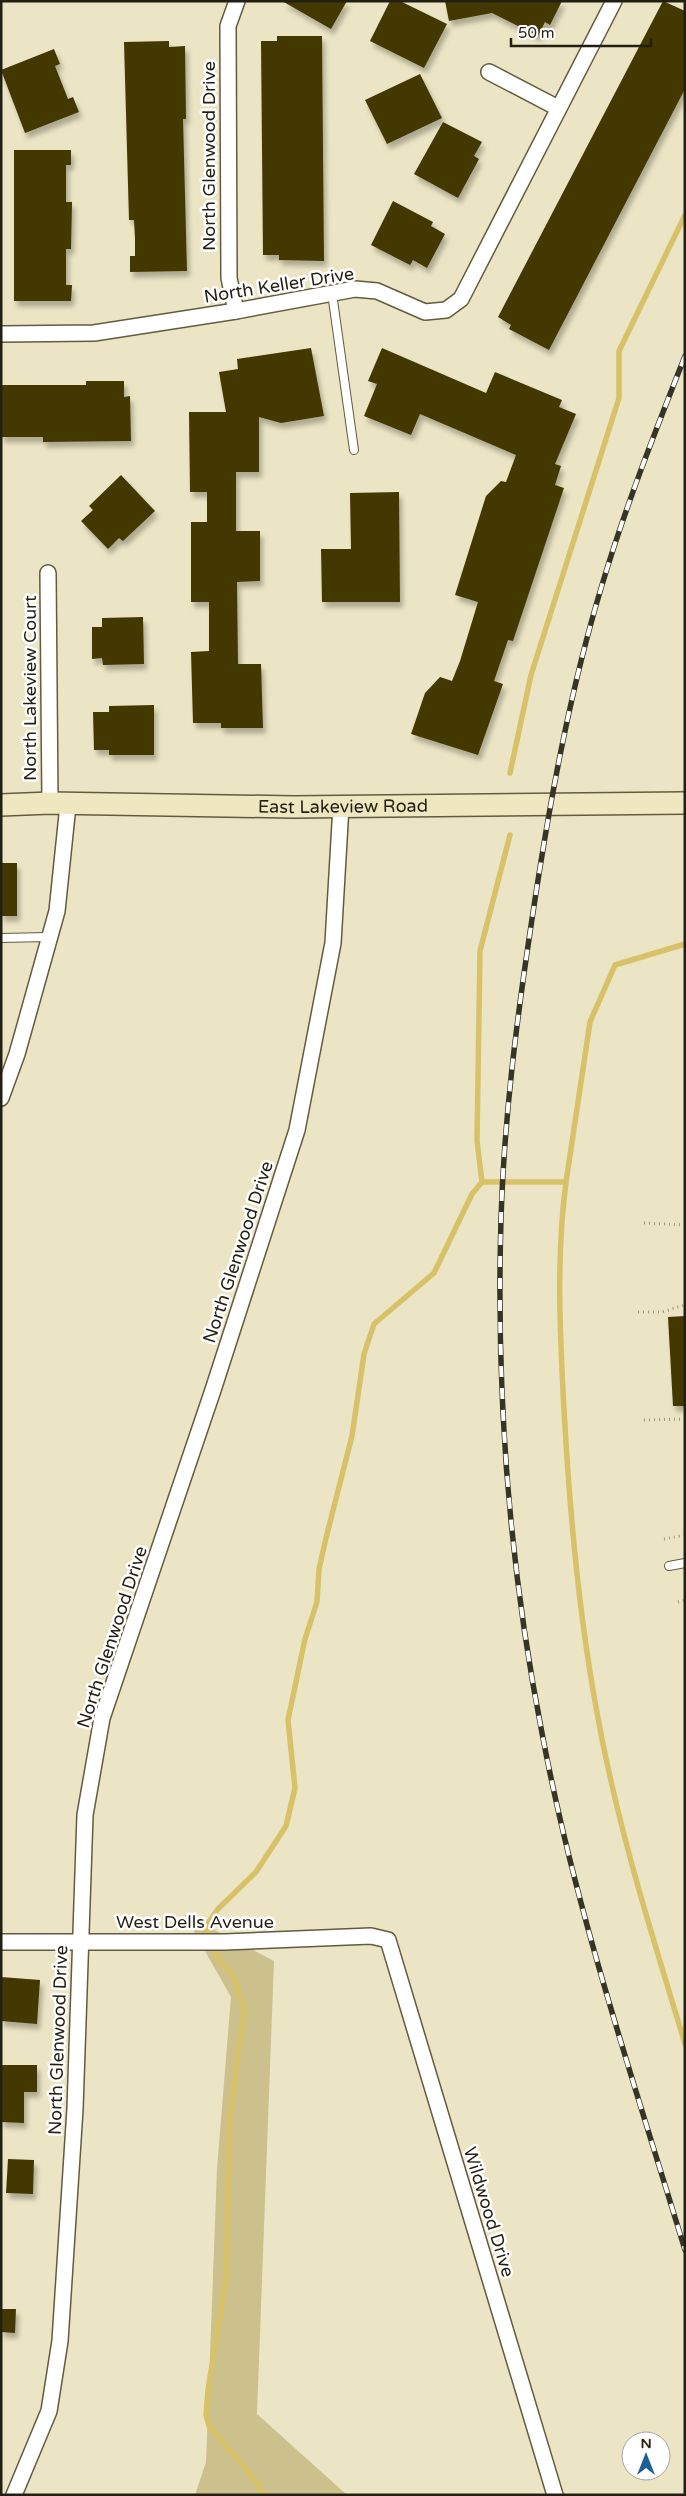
<svg xmlns="http://www.w3.org/2000/svg" width="686" height="2496" font-family="'Varela Round',sans-serif">
	<style>
		.green { fill: #ccc08d }
		.lines { fill: none; stroke-linecap: round; stroke-linejoin: round }
		.stream { stroke: #d7c26a; stroke-width: 5.5 }
		.building { fill: #423704; filter: url(#shadow) }
		.service-casing { stroke: #625b3f; stroke-width: 10 }
		.minor-casing { stroke: #625b3f; stroke-width: 18 }
		.secondary-casing { stroke: #625b3f; stroke-width: 24 }
		.path { stroke: #9b967e; stroke-width: 3; stroke-dasharray: 1 4; stroke-linecap: butt }
		.service { stroke: #fff; stroke-width: 8 }
		.minor { stroke: #fff; stroke-width: 15 }
		.secondary { stroke: #efe7bf; stroke-width: 21 }
		.rail-casing { stroke: #373325; stroke-width: 5.5 }
		.rail { stroke: #fff; stroke-width: 4; stroke-dasharray: 11; stroke-linecap: butt }
		.labels { text-anchor: middle; dominant-baseline: central; stroke-width: 5; stroke-linejoin: round; paint-order: stroke }
		.street-label { font-size: 18px; fill: #221f13; stroke: #fff }
	</style>
	<defs>
		<filter id="shadow"><feDropShadow dx="3" dy="5.5" stdDeviation="2.5" flood-color="#0004"/></filter>
	</defs>
	<rect width="100%" height="100%" fill="#ece5c5"/>
	<!-- green -->
	<path class="green" d="M184,1914l90,47 -17,453 90,81h-152l11,-33 11,-293 14,-172z"/>
	<g class="lines">
		<!-- stream -->
		<g class="stream">
			<path d="M510,773l21,-98 88,-277v-47l66,-136"/>
			<path d="M482,1182h84l24,-160 25,-57 70,-21"/>
			<path d="M566,1182c-10,75 -6,153 -2,228 7,125 19,249 47,371 20,89 48,176 74,263"/>
			<path d="M263,2495l-7,-14 -47,-55 -3,-11 2,-25 18,-112 4,-161 14,-107 -11,-36 -15,-14 -12,-34 12,-17 38,-37 30,-46 9,-38 -7,-68 17,-81 12,-37 2,-33 7,-31 26,-102 12,-82 10,-30 60,-51 38,-79 10,-12 -5,-41 3,-190 30,-116"/>
		</g>
	</g>
	<!-- building -->
	<g class="building">
		<path d="M282,1h65l-16,28z"/>
		<path d="M390,1h10l47,23 -23,44 -54,-27z"/>
		<path d="M445,1h117l-12,24 -5,-3 -7,14 -46,-23 -43,8z"/>
		<path d="M663,1l22,10v78l-136,261 -40,-21 2,-4 -13,-8z"/>
		<path d="M277,36h45l2,225 -45,-1v-5h-16l-2,-214h16z"/>
		<path d="M169,41v6l16,-1 1,73h-3l4,152 -57,1v-16h5v-18l-1,-18h-5l-5,-178z"/>
		<path d="M54,49l6,15 -5,2 13,33 5,-2 6,15 -54,21 -24,-63z"/>
		<path d="M420,74l22,44 -55,26 -22,-44z"/>
		<path d="M443,122l39,20 -8,14 5,3 -21,39 -44,-24z"/>
		<path d="M14,150h57v15h-5v37h6l-1,47h-5v36h6l-1,16h-57z"/>
		<path d="M393,201l40,21 -2,4 14,8 -18,34 -14,-8 -3,5 -39,-20z"/>
		<path d="M311,348l13,68 -43,7 -22,-6v55h-23v59h24v50l-23,1 1,82h23l2,64h-42v-5h-28l-2,-71 18,-1v-49h-18v-80h16v-30h-17l-1,-80h37l-7,-40 19,-3 -1,-10z"/>
		<path d="M382,348l104,45 9,-21 67,28 -3,7 17,7 -21,50 6,2 -6,19 9,3 -51,153 -5,-1 -14,41 9,3 -25,71 -67,-21 14,-41 15,-16 12,4 8,-20 18,-59 -23,-7 31,-99 15,-15 5,1 10,-27 -96,-41 -9,21 -47,-19 13,-32 -9,-3z"/>
		<path d="M86,381h38v16l6,-1 1,45 -88,1v-5h-42v-52h85z"/>
		<path d="M121,475l34,36 -32,30 -4,-3 -11,11 -27,-28 12,-11 -4,-4z"/>
		<path d="M399,492l1,110h-78l-1,-53h30l-1,-56z"/>
		<path d="M143,617l1,47 -41,1 -1,-7 -10,1v-32h10v-9z"/>
		<path d="M154,705v50h-45v-5h-15l-1,-38h16v-6z"/>
		<rect x="1" y="863" width="16" height="53"/>
		<path d="M685,1316v90h-12l-5,-89z"/>
		<path d="M1,1977l39,3 -3,44 -36,-3z"/>
		<path d="M1,2065h36v27h-13v31l-23,-1z"/>
		<path d="M8,2159l26,1 -1,34 -27,-1z"/>
		<path d="M1,2309h15l-1,24 -14,-1z"/>
	</g>
	<g class="lines">
		<defs>
			<g id="service">
				<path d="M332,293l22,157"/>
				<path d="M1,938l47,-1"/>
				<path d="M669,1566l16,-3"/>
			</g>
			<g id="minor">
				<path d="M489,72l69,36"/>
				<path d="M236,311l-7,-33 -1,-252 9,-25"/>
				<path d="M1,334l93,-1 142,-22 119,-22 22,2 48,21 21,-2 15,-11 153,-298"/>
				<path d="M48,573l2,230"/>
				<path d="M1,1098l16,-44 40,-143 11,-106"/>
				<path d="M1,1942h224l146,-6 17,4 167,555"/>
				<path d="M14,2495l35,-84 11,-70 15,-232 10,-294 17,-97 111,-328 84,-260 36,-187 8,-137"/>
			</g>
			<g id="secondary">
				<path id="s1" d="M1,805l49,-2 243,4 392,-4"/>
			</g>
		</defs>
		<!-- service casing -->
		<use href="#service" class="service-casing"/>
		<!-- minor casing -->
		<use href="#minor" class="minor-casing"/>
		<!-- secondary casing -->
		<use href="#secondary" class="secondary-casing"/>
		<!-- path -->
		<g class="path">
			<path d="M644,1223l41,2"/>
			<path d="M638,1312h24l23,-7"/>
			<path d="M644,1420l41,-1"/>
			<path d="M664,1539l21,-4"/>
			<path d="M678,1602l7,-2"/>
		</g>
		<!-- service -->
		<use href="#service" class="service"/>
		<!-- minor -->
		<use href="#minor" class="minor"/>
		<!-- secondary -->
		<use href="#secondary" class="secondary"/>
		<defs>
			<path id="rail" d="M685,356c-30,76 -60,152 -83,229 -33,109 -53,221 -70,334 -15,99 -28,199 -31,300 -5,171 8,346 41,514 33,176 91,346 143,517"/>
		</defs>
		<!-- rail casing -->
		<use href="#rail" class="rail-casing"/>
		<!-- rail -->
		<use href="#rail" class="rail"/>
	</g>
	<g class="labels">
		<!-- street labels -->
		<g class="street-label">
			<text transform="translate(209 156) rotate(-90)">North Glenwood Drive</text>
			<text transform="translate(279 285) rotate(-9)">North Keller Drive</text>
			<text transform="translate(30 688) rotate(-90)">North Lakeview Court</text>
			<text stroke="none"><textPath href="#s1" startOffset="342">East Lakeview Road</textPath></text>
			<text transform="translate(238 1252) rotate(-72)">North Glenwood Drive</text>
			<text transform="translate(112 1637) rotate(-72)">North Glenwood Drive</text>
			<text x="195" y="1922">West Dells Avenue</text>
			<text transform="translate(58 2040) rotate(-88)">North Glenwood Drive</text>
			<text transform="translate(489 2212) rotate(73)">Wildwood Drive</text>
		</g>
	</g>
	<!-- border -->
	<rect width="686" height="2496" fill="none" stroke="#221f13" stroke-width="5"/>
	<!-- north arrow -->
	<g transform="translate(646 2456)"><circle r="24" fill="#ffffff" stroke="#a7a5a1"/>
	<path d="M0-4L9 19L0 12L-9 19Z" fill="#1a6094"/>
	<text y="-8" font-size="14" font-weight="bold" text-anchor="middle" fill="#221f13">N</text>
	</g>
	<!-- scale -->
	<path d="M511 38v8h140v-8" fill="none" stroke="#221f13" stroke-width="2.5"/>
	<text x="518" y="38" font-size="15" fill="#221f13" stroke="#ffffff" stroke-width="4" paint-order="stroke">50 m</text>
</svg>
